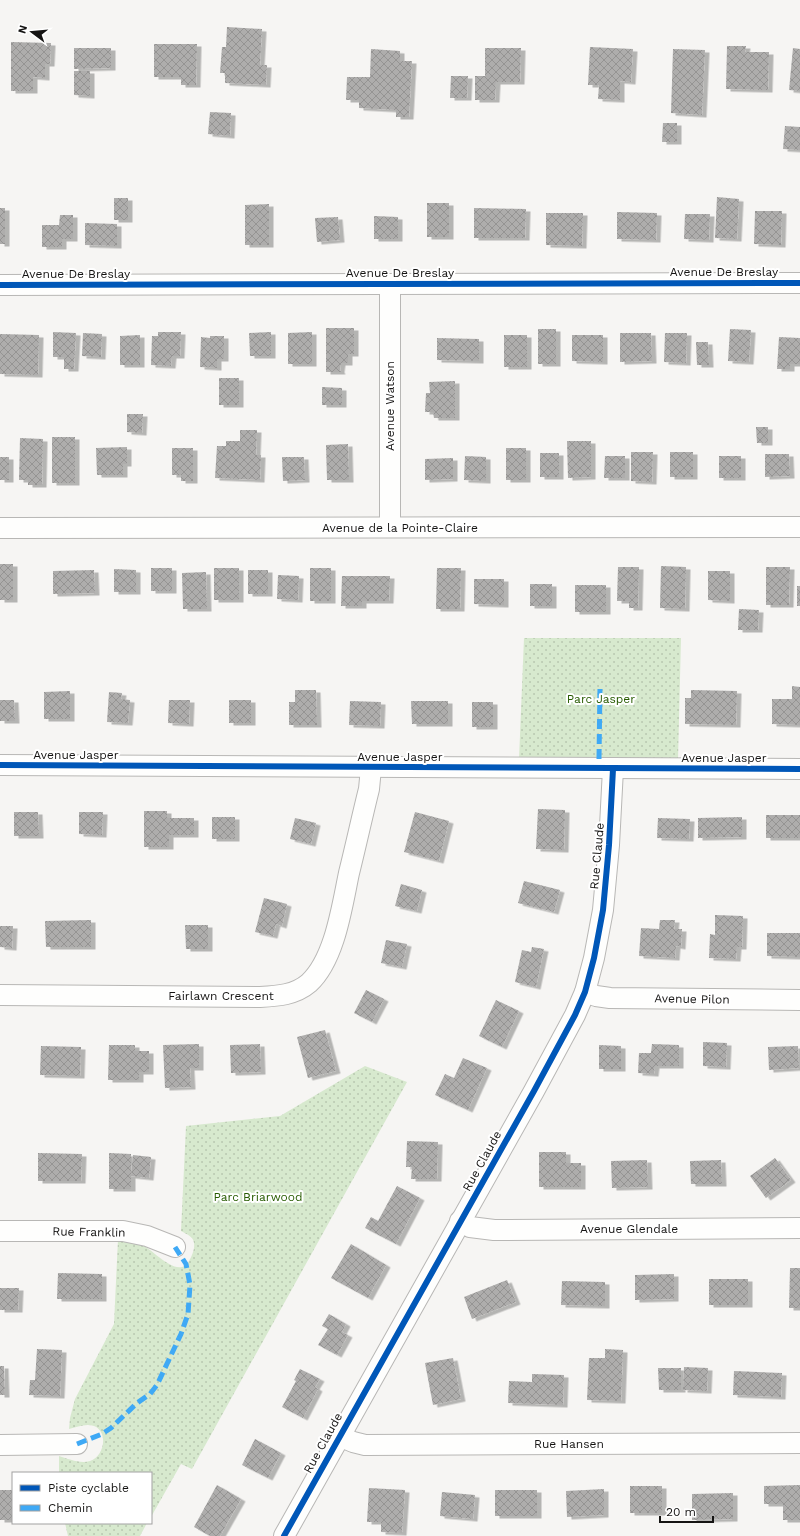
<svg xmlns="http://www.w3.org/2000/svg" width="800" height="1536" font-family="'Work Sans',sans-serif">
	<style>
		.green { fill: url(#green-dots) }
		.building { fill: url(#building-cross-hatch); filter: url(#shadow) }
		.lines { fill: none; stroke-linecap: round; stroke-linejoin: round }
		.minor-casing { stroke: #b8b7b5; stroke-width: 22 }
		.minor { stroke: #fefefd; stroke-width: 20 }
		.quiet { stroke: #3fa9f5; stroke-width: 5; stroke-dasharray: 10 5; stroke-linecap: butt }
		.cycleway-casing { stroke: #fff; stroke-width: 8 }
		.cycleway { stroke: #0057b8; stroke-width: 6 }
		.labels { text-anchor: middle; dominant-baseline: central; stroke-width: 4; stroke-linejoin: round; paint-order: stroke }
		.street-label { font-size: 12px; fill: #151413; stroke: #fff }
		.park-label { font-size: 12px; fill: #275b00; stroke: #fff }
	</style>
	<defs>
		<pattern id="green-dots" width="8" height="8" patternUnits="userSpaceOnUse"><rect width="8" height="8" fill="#d7e9ce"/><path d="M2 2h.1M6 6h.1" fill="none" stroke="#b8c7b0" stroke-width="1.8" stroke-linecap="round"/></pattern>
		<pattern id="building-cross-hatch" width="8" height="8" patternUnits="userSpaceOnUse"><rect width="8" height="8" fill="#aeadac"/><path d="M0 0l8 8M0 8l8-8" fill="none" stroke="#959493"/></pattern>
		<filter id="shadow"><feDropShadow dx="4.5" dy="2.5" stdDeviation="0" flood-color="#0004"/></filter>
	</defs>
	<rect width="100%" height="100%" fill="#f6f5f3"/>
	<!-- green -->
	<g class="green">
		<path d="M524,638h157l-3,122 -159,-1z"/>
		<path d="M365,1066l42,16 -215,387 -11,-5 -30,53v-44h-92v-17c10,3 21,8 31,5 14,-4 19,-29 4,-35 -8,-3 -17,1 -25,3l1,-11 5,-19 39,-75 4,-85c8,2 17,2 24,6 12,5 36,35 47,16 3,-5 6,-13 5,-18 -1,-7 -8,-9 -13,-12l5,-105 94,-10z"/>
		<path d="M65,1523h82l-7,13h-72z"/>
	</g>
	<!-- building -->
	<g class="building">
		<path d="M227,27l35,2 -2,36h7l-1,20 -41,-2v-10h-5l2,-26h4z"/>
		<path d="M11,42l40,1 -1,21h-5v14l-12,-1v14h-22z"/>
		<path d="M154,44h43l-1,41h-15v-8h-27z"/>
		<path d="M727,46h19l-1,6h24l-1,38 -42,-1z"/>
		<path d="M590,47l43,2 -2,33 -11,-1v19l-22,-1 1,-14h-11z"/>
		<path d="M74,48h37v20l-37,1z"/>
		<path d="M485,48h36l-1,34h-24l-1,18h-20v-24h10z"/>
		<path d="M793,48l7,1v42l-11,-1z"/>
		<path d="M371,49l29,2v10h12l-3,56h-13v-7l-37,-2v-8h-13l1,-23h23z"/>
		<path d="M673,49l32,1 -3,65 -31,-2z"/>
		<path d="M74,71h16v25l-16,-1z"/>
		<path d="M451,76h17l-1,22h-17z"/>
		<path d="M210,112l21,1 -1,23 -22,-2z"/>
		<path d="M663,123h14v19h-15z"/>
		<path d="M785,126l15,1v23l-17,-1z"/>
		<path d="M717,197l22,2 -2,40 -22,-1z"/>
		<rect x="114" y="198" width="14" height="22"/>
		<rect x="427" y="203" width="22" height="34"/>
		<path d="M269,204v41h-24v-40z"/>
		<rect x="0" y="208" width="5" height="36"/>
		<path d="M474,208l52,1 -1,29h-51z"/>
		<path d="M755,211h27l-1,34 -27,-1z"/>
		<path d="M617,212l40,1 -1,27 -39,-1z"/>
		<path d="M546,213h37l-1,33 -36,-1z"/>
		<path d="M685,214h25l-1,26 -25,-1z"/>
		<path d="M60,215h13v24h-11v8h-20v-22h17z"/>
		<path d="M374,216l24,1v22h-24z"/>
		<path d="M338,217l2,23 -23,2 -2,-24z"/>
		<path d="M85,223l32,1v22l-32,-1z"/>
		<path d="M326,328h28v26h-6v9h-7l-1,7 1,2h-15z"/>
		<rect x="538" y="329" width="18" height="35"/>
		<path d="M730,329l21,1 -2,32 -21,-1z"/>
		<path d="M53,332l23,1 -2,36h-10v-12h-11z"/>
		<path d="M158,332h23l-1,24h-8l-1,10 -20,-1 1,-29h6z"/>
		<path d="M271,332v24h-21l-1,-23z"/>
		<path d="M312,332v32h-24v-31z"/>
		<path d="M83,333l19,1 -1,23 -19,-1z"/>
		<path d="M620,333h31l1,28 -32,1z"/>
		<path d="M665,333h22l-1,30 -22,-1z"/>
		<path d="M0,334l39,1 -1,40 -38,-1z"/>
		<path d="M140,335v30h-20v-29z"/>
		<rect x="504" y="335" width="23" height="32"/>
		<path d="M572,335h31v27l-31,-1z"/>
		<path d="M210,336h14v23h-7v9l-17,-1 1,-30 9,1z"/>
		<path d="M779,337l21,1v26h-10v5h-13z"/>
		<path d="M437,338l42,1v22l-42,-1z"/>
		<path d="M696,342h12l1,23h-12z"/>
		<rect x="219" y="378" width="20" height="27"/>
		<path d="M455,381v37h-21l-1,-6h-8l1,-19h4l-1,-11z"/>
		<path d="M322,387l20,1v17h-20z"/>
		<path d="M127,414h16l-1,19 -15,-1z"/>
		<path d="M756,427h12v16h-11z"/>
		<path d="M240,430h17l-1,25h5l-1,25 -45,-2 2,-32h9v-5h14z"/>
		<rect x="52" y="437" width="23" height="46"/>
		<path d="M20,438l23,1 -1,46h-14v-5h-9z"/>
		<path d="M567,441h24v36l-23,1z"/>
		<path d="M348,444l1,36h-22l-1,-35z"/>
		<path d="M127,447v17h-4v11h-26l-1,-27z"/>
		<path d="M172,448h21v33h-12v-6h-9z"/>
		<rect x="506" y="448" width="20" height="32"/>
		<path d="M631,452h22l-1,30 -21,-1z"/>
		<rect x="670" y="452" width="23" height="25"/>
		<rect x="540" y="453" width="19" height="24"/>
		<path d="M765,454h24l1,22 -25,1z"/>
		<path d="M465,456l21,1v24l-22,-1z"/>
		<path d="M605,456h20v22h-21z"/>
		<rect x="719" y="456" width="22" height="22"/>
		<rect x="0" y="457" width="9" height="23"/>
		<path d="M282,457h22l1,23 -22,1z"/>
		<path d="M453,458v21l-28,1v-21z"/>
		<rect x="0" y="564" width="13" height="36"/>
		<path d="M661,566l25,1 -1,42 -25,-1z"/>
		<path d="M618,567h21l-1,41h-9v-7h-12z"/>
		<path d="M766,567h24l-1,38h-23z"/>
		<rect x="151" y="568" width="21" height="23"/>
		<rect x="214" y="568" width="25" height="32"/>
		<rect x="310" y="568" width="21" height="33"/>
		<path d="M437,568h24l-1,41h-24z"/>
		<path d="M114,569l22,1v22h-22z"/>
		<path d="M94,570l1,23 -42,1v-23z"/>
		<rect x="248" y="570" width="20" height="24"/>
		<path d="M708,571h22v30l-22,-1z"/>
		<path d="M206,572l1,37h-24l-1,-36z"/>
		<path d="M278,575l21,1 -1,24 -21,-1z"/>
		<path d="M342,576h48l-1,25h-27v5h-21z"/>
		<path d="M474,579h30v26l-30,-1z"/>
		<rect x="530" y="584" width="22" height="22"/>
		<rect x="575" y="585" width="31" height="27"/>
		<rect x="797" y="586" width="3" height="20"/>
		<path d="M739,609l20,1 -1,20h-20z"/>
		<path d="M792,686l8,1v38l-28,-1v-25h20z"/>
		<path d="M295,690h21l1,35h-28v-23h6z"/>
		<path d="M691,690l46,1 -1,34 -51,-1v-26h6z"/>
		<path d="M70,691v28h-26v-27z"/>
		<path d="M109,692l13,1 -1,6 9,1 -2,23 -21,-1z"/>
		<path d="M0,700h14l1,21h-15z"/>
		<path d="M169,700h21l-1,24 -21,-1z"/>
		<rect x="229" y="700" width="22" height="23"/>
		<path d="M350,701l31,1 -1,24 -31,-1z"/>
		<path d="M411,701h37v23h-36z"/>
		<rect x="472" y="702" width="21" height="25"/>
		<path d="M538,809l27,1 -1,40 -28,-1z"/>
		<path d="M144,811h23v7h27v17h-25v12h-25z"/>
		<path d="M14,812h24l1,24h-25z"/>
		<path d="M79,812h24l-1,23 -23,-1z"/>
		<path d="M415,812l34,9 -10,40 -35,-9z"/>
		<rect x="766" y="815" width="34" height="23"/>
		<rect x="212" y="817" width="23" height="22"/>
		<path d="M742,817v20l-44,1v-20z"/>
		<path d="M295,818l21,5 -5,21 -21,-5z"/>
		<path d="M658,818l32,1 -1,20 -32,-1z"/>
		<path d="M524,881l36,9 -6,22 -36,-9z"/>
		<path d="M401,884l21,6 -5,21 -22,-5z"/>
		<path d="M264,898l23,6 -5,22 -6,-2 -3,12 -18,-4z"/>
		<path d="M715,915l28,1 -1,31h-5l-1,12 -27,-1 1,-24 5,1z"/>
		<path d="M91,920v27h-45l-1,-26z"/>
		<path d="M660,920h15l-1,9h8l-1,18 -5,-1 -1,12 -36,-2 2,-28 18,1z"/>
		<path d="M185,925h23v24h-22z"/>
		<path d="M0,926h13l-1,22 -12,-1z"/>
		<path d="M767,933h33v24l-33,-1z"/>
		<path d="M386,940l21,4 -5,23 -21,-4z"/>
		<path d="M532,947l12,2 -8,38 -21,-5 7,-32 9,2z"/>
		<path d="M366,990l18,9 -12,23 -18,-9z"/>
		<path d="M496,1000l23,11 -17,36 -23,-11z"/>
		<path d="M325,1030l11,41 -28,7 -11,-41z"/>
		<path d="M703,1042l24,1 -1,24 -23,-1z"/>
		<path d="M199,1044v24h-9l1,19 -26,1 -2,-43z"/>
		<path d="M260,1044l1,28 -30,1 -1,-28z"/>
		<path d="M652,1044l27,1v21h-24l-1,8 -16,-1 1,-20h12z"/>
		<path d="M109,1045h26v6h14v21h-10v8h-31z"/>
		<path d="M599,1045l22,1v23h-22z"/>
		<path d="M41,1046l40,1 -1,29 -40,-1z"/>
		<path d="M798,1046l1,22 -30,2 -1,-23z"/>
		<path d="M463,1058l24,10 -19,42 -33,-15 10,-21 9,4z"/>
		<path d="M407,1141l31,1 -1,37h-26l1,-12h-6z"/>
		<path d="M539,1152h27v11h15v24h-42z"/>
		<path d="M38,1153l44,1 -1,27h-43z"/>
		<path d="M109,1153l22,1v21l2,-20 18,2 -2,21 -18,-2v13h-22z"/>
		<path d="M775,1158l16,22 -25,18 -16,-22z"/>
		<path d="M647,1160l1,27 -36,1 -1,-27z"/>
		<path d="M721,1160l1,24h-31l-1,-23z"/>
		<path d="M397,1186l23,12 -24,46 -31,-16 6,-11 7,4z"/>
		<path d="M351,1244l35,21 -18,33 -37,-20z"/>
		<path d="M790,1268h10v40h-11z"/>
		<path d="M58,1273l44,1v25h-45z"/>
		<path d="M674,1274v25l-39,1v-25z"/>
		<rect x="709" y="1279" width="39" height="26"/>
		<path d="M507,1280l9,22 -44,17 -8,-22z"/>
		<path d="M562,1281l43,1v24l-44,-1z"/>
		<path d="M0,1288h19l-1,22h-18z"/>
		<path d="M329,1314l17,10 -4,8 6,3 -11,20 -19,-10 10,-16 -6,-3z"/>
		<path d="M37,1349l25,1 -2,46 -31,-1 1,-15h5z"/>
		<path d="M605,1349l18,1 -2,51 -34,-1 2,-42h16z"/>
		<path d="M453,1358l8,41 -28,6 -8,-42z"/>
		<path d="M0,1366h4l1,29h-5z"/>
		<path d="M684,1367l24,1 -1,23 -24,-1z"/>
		<path d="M658,1368h23v22h-22z"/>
		<path d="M300,1369l20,10 -5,8 3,2 -15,29 -21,-11 14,-26 -2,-1z"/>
		<path d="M734,1371l48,2 -1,24 -48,-2z"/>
		<path d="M532,1374l32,1 -1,30 -55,-2 1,-22 23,1z"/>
		<path d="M255,1439l26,14 -13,25 -26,-13z"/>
		<path d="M217,1485l24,14 -21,37h-10l-16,-9z"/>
		<path d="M800,1485v35h-17v-16h-19v-18z"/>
		<rect x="630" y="1486" width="32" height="27"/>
		<path d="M369,1488l36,2 -3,43 -21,-1v-10h-14z"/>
		<path d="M604,1489v26l-37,2 -1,-26z"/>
		<rect x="0" y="1490" width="13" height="30"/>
		<rect x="495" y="1490" width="42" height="26"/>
		<path d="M442,1492l33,3 -2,24 -33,-3z"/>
		<path d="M733,1493v26l-41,1v-26z"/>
	</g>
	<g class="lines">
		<defs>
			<g id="minor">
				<path d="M0,285l800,-2"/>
				<path d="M390,527v-243"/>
				<path d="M0,528l800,-1"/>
				<path d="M0,765l800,4"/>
				<path d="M585,992l11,4 14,2 190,2"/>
				<path d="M0,995l260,2c18,-1 35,-2 49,-14 26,-24 33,-77 40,-110 7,-28 13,-56 20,-84l2,-21"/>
				<path d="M460,1221l10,6 24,3 306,-2"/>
				<path d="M0,1231h123l24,5 28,11"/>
				<path d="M339,1436l14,6 12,3 435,-2"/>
				<path d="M0,1445l77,-1"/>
				<path d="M284,1536l250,-445 41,-76 10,-23 9,-34 9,-48 6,-65 4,-76"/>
			</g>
		</defs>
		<!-- minor casing -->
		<use href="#minor" class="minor-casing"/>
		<!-- minor -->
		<use href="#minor" class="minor"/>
		<!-- quiet -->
		<g class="quiet">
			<path d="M599,759l1,-73"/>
			<path d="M77,1444l25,-10 9,-6 26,-25 13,-9 7,-9 24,-51 7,-20 2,-29 -2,-11 -2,-10 -11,-17"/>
		</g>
		<defs>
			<g id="cycleway">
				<path d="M0,285l800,-2"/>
				<path d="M0,765l800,4"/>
				<path d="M284,1536l250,-445 41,-76 10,-23 9,-34 9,-48 6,-65 4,-76"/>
			</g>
		</defs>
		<!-- cycleway casing -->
		<use href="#cycleway" class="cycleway-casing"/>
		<!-- cycleway -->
		<use href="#cycleway" class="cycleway"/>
	</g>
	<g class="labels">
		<!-- street labels -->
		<g class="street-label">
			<text x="724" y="272">Avenue De Breslay</text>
			<text x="400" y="273">Avenue De Breslay</text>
			<text x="76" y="274">Avenue De Breslay</text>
			<text transform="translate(390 406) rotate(-90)">Avenue Watson</text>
			<text x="400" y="528">Avenue de la Pointe-Claire</text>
			<text x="76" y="755">Avenue Jasper</text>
			<text x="400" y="757">Avenue Jasper</text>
			<text x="724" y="758">Avenue Jasper</text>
			<text transform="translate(597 856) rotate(-85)">Rue Claude</text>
			<text x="221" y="996">Fairlawn Crescent</text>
			<text transform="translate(692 999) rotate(1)">Avenue Pilon</text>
			<text transform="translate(482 1161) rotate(-61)">Rue Claude</text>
			<text x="629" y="1229">Avenue Glendale</text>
			<text transform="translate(89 1232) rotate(1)">Rue Franklin</text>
			<text transform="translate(323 1443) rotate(-61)">Rue Claude</text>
			<text x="569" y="1444">Rue Hansen</text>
		</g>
		<!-- park labels -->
		<g class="park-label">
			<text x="601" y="699">Parc Jasper</text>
			<text x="258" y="1197">Parc Briarwood</text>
		</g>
	</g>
	<!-- legend -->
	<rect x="12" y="1472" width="140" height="52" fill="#ffffff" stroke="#a1a1a1"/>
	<rect x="20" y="1485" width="20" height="6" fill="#0057b8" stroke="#a1a1a1"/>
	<text x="48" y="1492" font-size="12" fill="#151413">Piste cyclable</text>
	<rect x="20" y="1505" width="20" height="6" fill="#3fa9f5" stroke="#a1a1a1"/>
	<text x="48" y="1512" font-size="12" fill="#151413">Chemin</text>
	<!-- north arrow -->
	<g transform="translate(32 32) rotate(286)" stroke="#ffffff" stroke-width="3" paint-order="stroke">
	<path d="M0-3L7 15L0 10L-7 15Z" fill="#151413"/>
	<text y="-6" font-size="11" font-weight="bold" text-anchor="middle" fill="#151413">N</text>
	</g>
	<!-- scale -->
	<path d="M660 1516v6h53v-6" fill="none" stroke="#151413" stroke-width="2"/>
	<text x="666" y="1516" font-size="12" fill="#151413" stroke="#ffffff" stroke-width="3" paint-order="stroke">20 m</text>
</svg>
